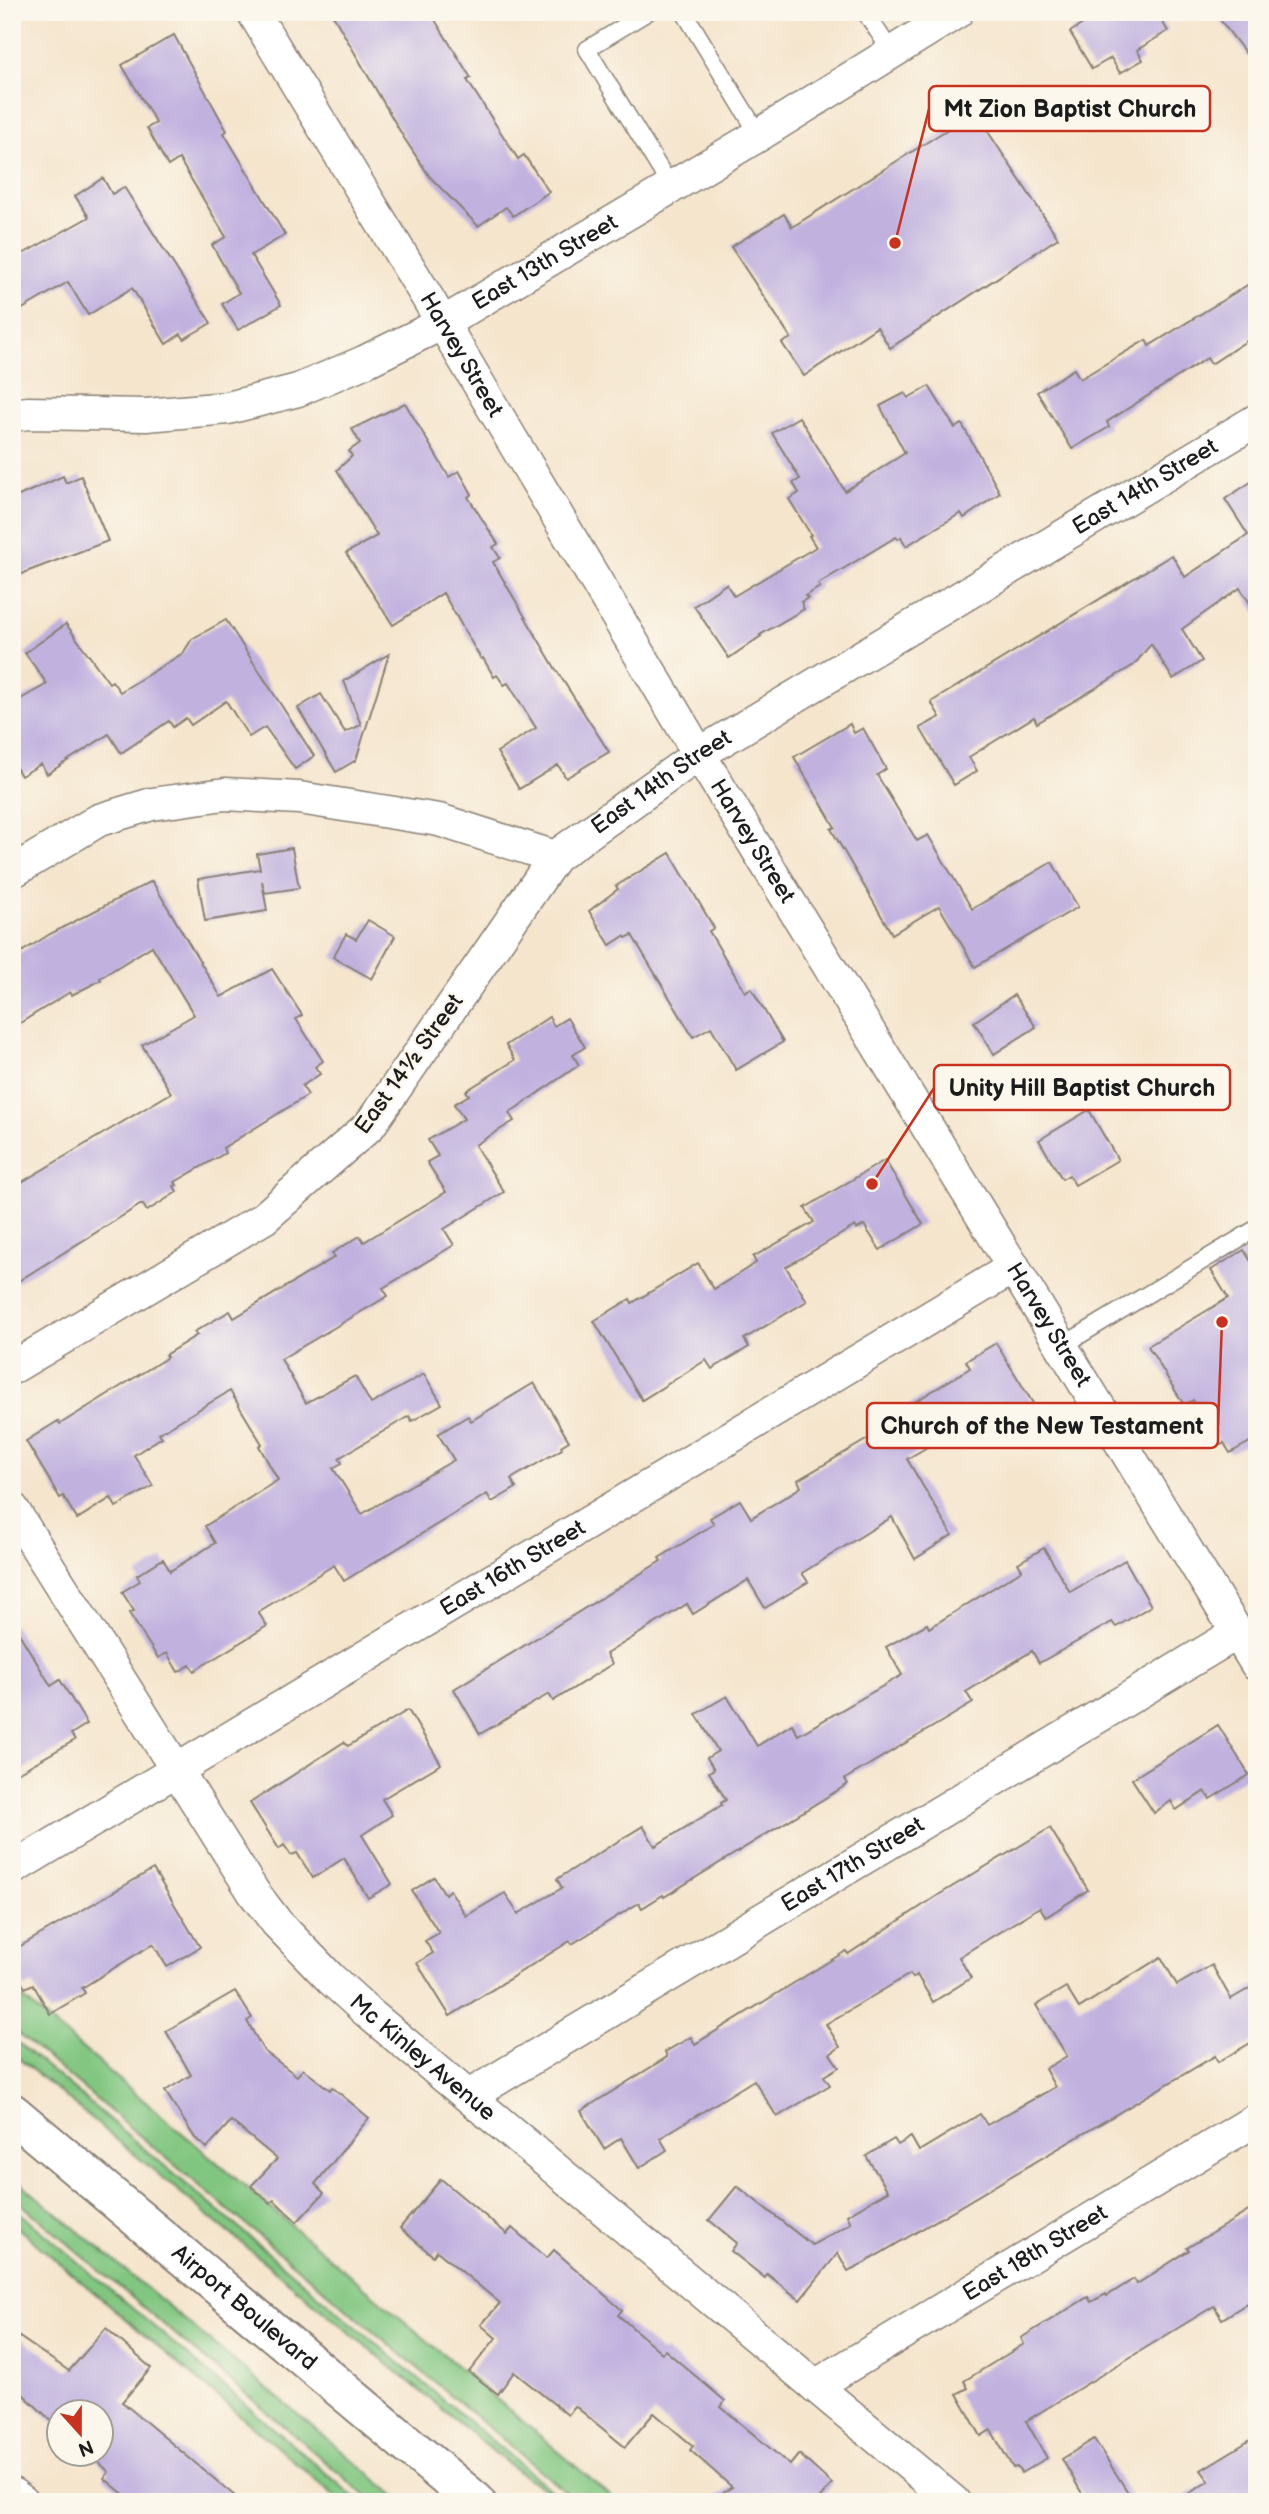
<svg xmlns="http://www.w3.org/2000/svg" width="1269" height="2514" font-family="'Balsamiq Sans',sans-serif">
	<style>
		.green { fill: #81c680; stroke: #4e714e; stroke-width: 2 }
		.building { fill: #c0b1df }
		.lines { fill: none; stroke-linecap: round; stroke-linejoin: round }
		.lane-casing { stroke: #888074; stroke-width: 19 }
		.street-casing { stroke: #888074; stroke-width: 35 }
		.primary-casing { stroke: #888074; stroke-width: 42 }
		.lane { stroke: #fff; stroke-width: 16 }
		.street { stroke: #fff; stroke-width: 32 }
		.primary { stroke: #fff; stroke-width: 38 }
		.labels { text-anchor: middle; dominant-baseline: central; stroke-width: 5; stroke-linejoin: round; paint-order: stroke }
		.street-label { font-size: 23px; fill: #1c1c1c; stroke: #fbf7ec }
		.leader { fill: none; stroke: #c8321e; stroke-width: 2.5 }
		.callout-dot { fill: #c8321e; stroke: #fbf7ec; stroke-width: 2.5 }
		.callout { fill: #fbf7ec; stroke: #c8321e; stroke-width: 2.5 }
		.callout-label { font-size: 24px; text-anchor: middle; font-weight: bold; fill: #1c1c1c }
	</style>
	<rect width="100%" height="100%" fill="#fbf7ec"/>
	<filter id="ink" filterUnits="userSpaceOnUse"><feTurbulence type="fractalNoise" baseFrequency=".0143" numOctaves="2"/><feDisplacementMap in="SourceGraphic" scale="14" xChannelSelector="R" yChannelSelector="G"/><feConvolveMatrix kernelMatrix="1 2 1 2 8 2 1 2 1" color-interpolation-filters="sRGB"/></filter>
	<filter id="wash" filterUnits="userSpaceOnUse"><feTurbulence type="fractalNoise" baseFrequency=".00686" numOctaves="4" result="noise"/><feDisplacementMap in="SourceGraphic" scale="28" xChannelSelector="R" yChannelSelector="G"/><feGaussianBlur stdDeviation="1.57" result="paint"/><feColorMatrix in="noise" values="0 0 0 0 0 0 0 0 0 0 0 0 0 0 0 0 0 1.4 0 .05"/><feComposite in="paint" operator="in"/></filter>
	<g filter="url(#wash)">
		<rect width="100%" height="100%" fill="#f5e5cd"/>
		<!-- green -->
		<g class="green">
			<path d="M12,1989l606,513h-40l-566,-473z"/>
			<path d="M12,2038l553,464 -47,-30 -506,-419z"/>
			<path d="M12,2176l391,326h-30l-361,-306z"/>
			<path d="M12,2206l348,296h-18l-330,-279z"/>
		</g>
		<g id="blocks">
			<!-- building -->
			<g class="building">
				<path d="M331,12h99l41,66 -4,2 51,79 6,-4 25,37 -36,24 -7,-9 -28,19 -48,-49 -26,-39z"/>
				<path d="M1080,12h76l12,19 -31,19 6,10 -23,13 -9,-15 -19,11 -22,-37 16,-10z"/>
				<path d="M1214,12h43v56z"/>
				<path d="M174,35l53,96 -3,2 61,102 -34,20 30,50 -43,25 -16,-26 17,-11 -27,-48 14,-8 -47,-78 -11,7 -21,-38 9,-5 -34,-58z"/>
				<path d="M975,112l83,126 -168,110 -13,-21 -73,49 -22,-33 9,-5 -60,-91 53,-33 8,13z"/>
				<path d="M103,178l9,16 12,-7 87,136 -27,16 -3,-5 -15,10 -34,-56 -44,27 -20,-33 -56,33v-55l77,-43 -14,-21z"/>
				<path d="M1257,279v55l-46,30 -4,-6 -100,64 2,5 -37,22 -35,-57 37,-23 6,10 66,-39 3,6z"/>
				<path d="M929,386l26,42 7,-4 38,69 -36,25 -3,-5 -55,33 -5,-9 -3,2 -2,-2 -78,47 2,3 -15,9 3,2 -7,4 3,7 -44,26 1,1 -32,22 -35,-52 32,-22 8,12 82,-49 -7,-11 2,-1 -22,-36 10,-6 -6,-10 7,-4 -28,-46 27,-16 46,74 60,-38 -25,-47 25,-13 3,5z"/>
				<path d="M405,403l44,74 10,-6 13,23 -4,3 30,47 -5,3 7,11 -7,4 62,106 54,84 -43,26 -8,-13 -39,24 -22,-37 39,-24 -28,-45 -4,2 -7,-10 -3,2 -11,-19 -2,1 -38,-66 -50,32 -47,-72 31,-17 -40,-66 15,-14 -3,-5 11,-8 -8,-14z"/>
				<path d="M63,476l3,7 15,-7 27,65 -82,31 -14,8v-81z"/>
				<path d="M1257,478v136l-17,-26 -58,41 20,32 -29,18 -22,-35 -17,21 -97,58 -3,-6 -65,40 8,14 -23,14 -34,-57 20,-11 -9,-15 241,-147 13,22 63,-42 -23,-36z"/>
				<path d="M226,620l88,136 -19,13 -30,-42 -16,10 -23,-36 -35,24 -5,-7 -13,9 -4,-6 -48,32 -12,-19 -62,40 -6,-10 -20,12 -9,-15v-57l35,-20 -22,-31 41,-29 43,59 3,-2 8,11 63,-39 9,-14z"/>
				<path d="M389,654l-33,106 -20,12 -38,-64 23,-14 24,38 16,-7 -17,-44z"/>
				<path d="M850,724l4,9 9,-5 23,41 -9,6 40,66 11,-6 44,74 80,-47 26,45 -103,60 -36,-61 -47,28 -61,-105 4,-2 -41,-70z"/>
				<path d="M292,848l7,40 -34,5 -3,-12 5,30 -62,10 -7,-42 62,-10 -3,-15z"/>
				<path d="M670,853l44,75 -5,3 36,61 6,-4 32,54 -47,28 -25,-43 -18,10 -61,-102 -6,3 -2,-2 -14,9 -21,-34 29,-22 -2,-3z"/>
				<path d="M152,881l69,116 51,-28 30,46 -6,4 27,42 -8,6 5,7 -18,12 6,9 -85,53 2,5 -50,29 2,3 -3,1 3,6 -30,19 -4,-6h-3l-128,80v-97l159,-95 -29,-48 52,-30 -42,-69 -52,32 1,2 -29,15 -2,-3 -58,36v-70l38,-24z"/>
				<path d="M368,920l27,16 -23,43 -39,-22 13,-23 10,5z"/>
				<path d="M1014,995l22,32 -42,27 -20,-32z"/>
				<path d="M549,1017l5,9 13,-8 18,29 -12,8 6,10 -70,48 5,8 -39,24 29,47 -60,37 10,16 -71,43 5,8 -107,63 25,44 49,-27 16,28 53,-30 18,30 -30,17 -3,-5 -70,42 3,5 -9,5 29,46 92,-54 -16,-26 30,-18 3,5 63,-38 35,58 -8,5 1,3 -51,30 5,9 -24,14 -5,-8 -143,87 -10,-16 -76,47 9,14 -73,45 -4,-6 -12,7 -11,-19 -9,5 -29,-45 5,-2 -12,-19 18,-11 -3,-6 26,-16 7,12 45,-28 -10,-17 73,-46 -19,-34 3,-2 -32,-53 -71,42 3,4 -28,18 19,31 -37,21 -5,-9 -34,21 -14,-23 -3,2 -34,-57 32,-20 2,3 103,-64 4,-3 -2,-2 32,-20 -3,-3 36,-21 4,7 101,-61 -3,-4 28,-17 4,6 82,-50 -19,-30 11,-6 -10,-16 36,-21 -10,-15 15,-9 -3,-4 49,-31 -9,-15z"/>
				<path d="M1089,1110l29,50 -43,25 -6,-10 -7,4 -23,-39z"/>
				<path d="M885,1160l38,64 -43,26 -16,-25 -7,4 -2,-3 -69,41 21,34 -63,38 5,8 -37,22 -6,-9 -64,40 -48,-79 36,-22 2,4 66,-40 16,26 42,-26 -3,-6 61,-35 -9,-14z"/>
				<path d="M1244,1250l13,21v167l-27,15 -6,-10 -3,2 -28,-45 -9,5 -36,-59 80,-48 -17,-28z"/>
				<path d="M996,1343l46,75 -37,22 -17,-29 -81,48 45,76 -37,24 -23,-42 -90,56 6,9 -43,26 -17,-28 -55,34 -6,-10 -81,50 6,10 -59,37 -4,-7 -69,40 -26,-45 207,-128 -2,-3 55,-34 -4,-6 30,-18 11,18 50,-31 -3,-7 109,-64 -4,-7 67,-41 -4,-7z"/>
				<path d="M1044,1548l26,44 55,-32 26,46 -35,21 -4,-5 -73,41 -7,-12 -66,41 7,11 -128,76 3,5 -184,113 -1,-2 -21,13 -3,-5 -67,41 -2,-3 -120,75 -33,-53 16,-10 -8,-12 14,-8 -27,-42 22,-14 11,17 5,-4 16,26 39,-23 13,21 44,-26 -5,-9 86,-53 12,20 67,-41 -1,-2 5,-3 -17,-28 5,-3 -7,-11 11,-7 -22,-37 31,-18 30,50 35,-22 6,11 104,-60 -16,-28 41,-23 2,4 93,-58 -4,-7z"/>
				<path d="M12,1622l39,64 9,-6 27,44 -16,10 4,6 -63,36z"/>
				<path d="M408,1710l33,54 -59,35 10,16 -30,20 30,49 -24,14 -24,-40 -31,20 -16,-25 -6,2 -7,-10 -5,4 -29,-46 94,-61 4,4z"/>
				<path d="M1218,1725l31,50 -39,24 -5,-8 -29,19 -5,-9 -17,12 -22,-34z"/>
				<path d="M1050,1828l38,62 -42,27 -6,-10 -81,50 12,21 -38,24 -16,-27 -4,3 -3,-4 -84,50 14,23 -10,7 9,13 -15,9 6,9 -53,32 -23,-37 -94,58 7,12 -28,18 -18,-30 -17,11 -23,-38 86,-54 -2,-5 26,-15 4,7 151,-93 2,3 92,-60z"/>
				<path d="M153,1869l47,78 -33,20 -14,-23 -71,44 3,5 -35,21 -17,-30 -8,4 -13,-22v-15z"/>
				<path d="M1161,1957l16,28 35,-20 19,34 26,-15v55l-39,23 -3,-6 -351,207 -16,8 -10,-18 -38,47 -33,-26 -2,4 -34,-27 6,-8 -28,-23 28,-34 75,59 39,-22 -4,-8 41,-24 -22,-35 28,-17 4,6 13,-8 8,14 61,-37 7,11 68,-38 -10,-18 22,-13 -31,-51 30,-18 13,21z"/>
				<path d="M235,1991l17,27 -5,3 17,30 33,25 6,-7 27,21 2,-3 37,31 -54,66 9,9 -27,29 -23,-22 -4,3 -19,-17 26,-27 -46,-38 -24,27 -12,-10 -30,-47 26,-16 -25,-44z"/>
				<path d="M441,2179l66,55 5,-6 35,30 7,-8 68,60 -4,5 44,38 3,-3 60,51 -4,6 69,58 9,-11 33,30 -15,18h-110l25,-15 -42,-37 3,-4 -39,-33 -29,34 -50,-41 -7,9 -54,-43 -16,22 -29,-22 27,-34 -15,-13 19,-22 -63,-52 -4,5 -33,-28z"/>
				<path d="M1257,2206v91l-35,22 -8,-13 -188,115 21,37 -26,15 -4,-6 -4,1 -22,-38 -10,6 -24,-42 11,-6 -4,-7 60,-37 -3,-6 67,-41 3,5 15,-8 1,2 27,-17 3,5 52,-34 -2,-2z"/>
				<path d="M106,2328l45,40 -29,34 120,100h-109l-29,-24 5,-6 -19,-18h12v-42h-42v17l-48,-45v-52l57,39z"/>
				<path d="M1257,2436v66h-82l34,-21 -8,-11z"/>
				<path d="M1094,2439l40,63h-47l-25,-43z"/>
			</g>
		</g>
	</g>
	<g filter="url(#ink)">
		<use href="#blocks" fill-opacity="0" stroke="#888074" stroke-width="2"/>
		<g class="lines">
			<defs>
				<g id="lane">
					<path d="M648,12l-61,37 84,138"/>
					<path d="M684,12l75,123"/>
					<path d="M865,12l26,39"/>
					<path d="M1062,1346l195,-118"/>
				</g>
				<g id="street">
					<path id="s1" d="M253,12l174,285 272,457 558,911"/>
					<path id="s2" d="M12,415l16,-2 118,2 82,-7 70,-18 66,-28 79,-39 316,-188 198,-123"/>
					<path id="s3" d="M12,872l87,-52 53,-16 73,-10 74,4 140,22 116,37 144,-103 558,-334"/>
					<path d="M12,1368l252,-150 106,-93 185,-268"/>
					<path id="s4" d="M12,1508l242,385 23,30 54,56 41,37 582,486"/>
					<path id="s5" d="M12,1869l1002,-602"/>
					<path id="s6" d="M469,2096l768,-463"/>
					<path id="s7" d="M815,2386l442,-267"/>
					<path d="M12,2494l11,8"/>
				</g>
				<g id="primary">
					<path id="s8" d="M12,2113l464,389"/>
				</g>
			</defs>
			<!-- lane casing -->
			<use href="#lane" class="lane-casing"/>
			<!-- street casing -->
			<use href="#street" class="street-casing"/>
			<!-- primary casing -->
			<use href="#primary" class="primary-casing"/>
			<!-- lane -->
			<use href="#lane" class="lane"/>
			<!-- street -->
			<use href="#street" class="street"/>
			<!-- primary -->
			<use href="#primary" class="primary"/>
		</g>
	</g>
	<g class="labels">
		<!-- street labels -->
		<g class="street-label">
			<text stroke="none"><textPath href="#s2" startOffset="567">East 13th Street</textPath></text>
			<text stroke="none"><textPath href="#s1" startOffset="401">Harvey Street</textPath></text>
			<text stroke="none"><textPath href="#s3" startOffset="1265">East 14th Street</textPath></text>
			<text stroke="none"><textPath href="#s3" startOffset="698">East 14th Street</textPath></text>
			<text stroke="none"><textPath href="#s1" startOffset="968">Harvey Street</textPath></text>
			<text transform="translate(409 1064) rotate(-54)">East 14½ Street</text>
			<text stroke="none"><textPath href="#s1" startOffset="1535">Harvey Street</textPath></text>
			<text stroke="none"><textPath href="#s5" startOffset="584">East 16th Street</textPath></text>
			<text stroke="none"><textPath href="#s6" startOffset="448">East 17th Street</textPath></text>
			<text stroke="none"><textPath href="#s4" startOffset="691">Mc Kinley Avenue</textPath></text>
			<text stroke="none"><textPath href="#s7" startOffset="257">East 18th Street</textPath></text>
			<text stroke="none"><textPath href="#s8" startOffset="303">Airport Boulevard</textPath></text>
		</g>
	</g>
	<!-- callouts -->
	<path class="leader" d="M895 243L929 109M872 1184L934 1088M1222 1322L1218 1425"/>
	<g class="callout-dot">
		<circle cx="895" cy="243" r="7"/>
		<circle cx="872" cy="1184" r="7"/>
		<circle cx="1222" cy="1322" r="7"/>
	</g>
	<g class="callout">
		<rect x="929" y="86" width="281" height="45" rx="7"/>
		<rect x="934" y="1065" width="296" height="45" rx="7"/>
		<rect x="867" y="1403" width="351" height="45" rx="7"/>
	</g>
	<g class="callout-label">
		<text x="1070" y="117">Mt Zion Baptist Church</text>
		<text x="1082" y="1096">Unity Hill Baptist Church</text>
		<text x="1042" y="1434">Church of the New Testament</text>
	</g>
	<!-- margin -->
	<rect width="1269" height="2514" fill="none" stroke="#fbf7ec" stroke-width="42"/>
	<!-- north arrow -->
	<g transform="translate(80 2433) rotate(159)"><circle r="33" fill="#fbf7ec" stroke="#a29f99" stroke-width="2"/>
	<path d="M0-5L12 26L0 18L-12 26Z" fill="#c8321e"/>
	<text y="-10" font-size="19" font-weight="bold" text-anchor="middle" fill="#1c1c1c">N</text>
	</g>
</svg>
